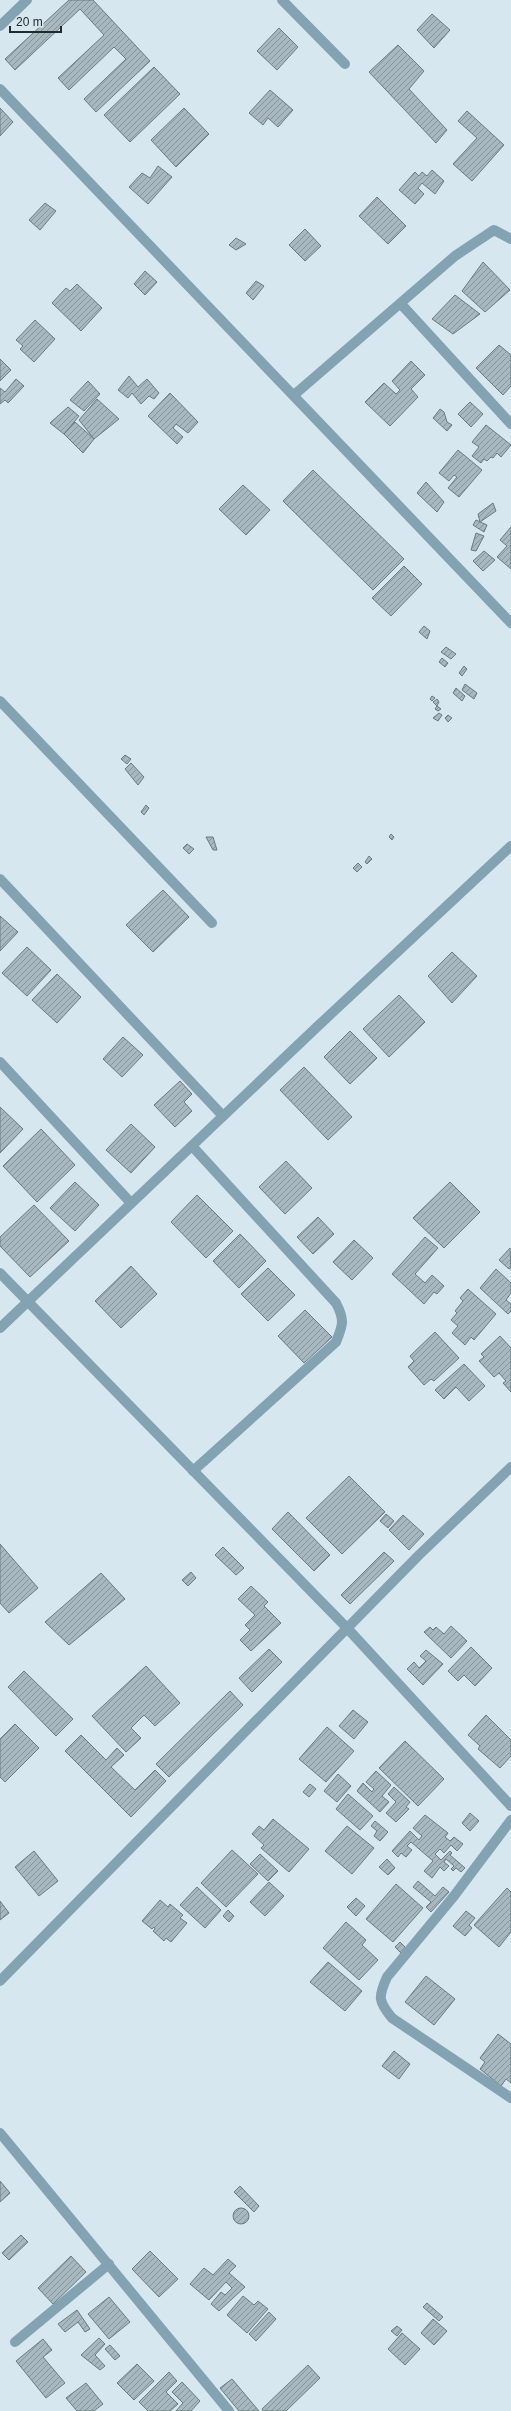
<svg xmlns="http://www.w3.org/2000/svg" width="511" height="2411" font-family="Arial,sans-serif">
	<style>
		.building { fill: url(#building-hatch); stroke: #6b7a81 }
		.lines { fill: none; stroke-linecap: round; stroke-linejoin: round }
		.street { stroke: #83a2b2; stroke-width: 10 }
	</style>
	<defs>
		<pattern id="building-hatch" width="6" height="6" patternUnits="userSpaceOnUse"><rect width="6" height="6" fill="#a8b8c0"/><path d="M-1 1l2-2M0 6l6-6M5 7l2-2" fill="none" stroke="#88969c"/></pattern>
	</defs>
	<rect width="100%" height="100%" fill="#d6e7f0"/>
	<!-- building -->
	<g class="building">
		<path d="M69,0h24l57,61 -54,51 -12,-13 42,-40 -12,-12 -45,43 -11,-12 46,-43 -24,-26 -65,61 -10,-11z"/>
		<path d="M432,14l18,16 -16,18 -17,-18z"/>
		<path d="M279,28l19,19 -21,23 -20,-19z"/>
		<path d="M398,45l26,26 -15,18 38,41 -11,13 -67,-71z"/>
		<path d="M154,67l26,27 -50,48 -26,-27z"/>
		<path d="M270,90l23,20 -15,17 -10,-9 -5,7 -14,-12z"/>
		<path d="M0,108l13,14 -13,14z"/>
		<path d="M184,108l25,26 -33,33 -25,-27z"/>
		<path d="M467,111l37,34 -32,36 -19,-17 24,-26 -19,-17z"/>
		<path d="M158,166l14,11 -24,27 -19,-17 13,-14 8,5z"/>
		<path d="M432,170l12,11 -9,13 -13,-11 -4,5 6,6 -9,10 -16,-14 16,-18 4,4 3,-4 5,4z"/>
		<path d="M377,197l29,29 -18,18 -29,-28z"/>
		<path d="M45,203l11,8 -16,19 -11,-10z"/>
		<path d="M305,229l16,17 -16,15 -16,-16z"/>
		<path d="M236,238l10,6 -10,6 -7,-5z"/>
		<path d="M483,262l27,28 -25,22 -23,-21z"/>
		<path d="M145,271l12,11 -12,13 -11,-11z"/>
		<path d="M256,281l8,5 -11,14 -7,-7z"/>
		<path d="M77,284l25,24 -21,23 -29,-28 14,-15 4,3z"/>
		<path d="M455,295l25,19 -27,20 -21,-15z"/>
		<path d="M35,320l20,19 -21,23 -14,-13 3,-3 -7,-6z"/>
		<path d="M499,345l12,10v31l-8,9 -27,-27z"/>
		<path d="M0,359l11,11 -11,11z"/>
		<path d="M411,361l14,14 -14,14 7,8 -28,29 -25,-24 19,-19 12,11 4,-4 -8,-9z"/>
		<path d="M129,376l9,11 9,-8 12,14 -5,6 -5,-3 -8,8 -9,-11 -4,5 -10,-8z"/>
		<path d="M16,379l8,7 -16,17 -3,-3 -5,4v-16l5,4z"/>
		<path d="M88,381l12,13 -16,17 -14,-11z"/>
		<path d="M170,393l28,29 -10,11 -12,-9 -3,4 10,9 -6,7 -29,-28z"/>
		<path d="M97,399l22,20 -25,20 -15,-19z"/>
		<path d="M470,402l13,12 -12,13 -13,-13z"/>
		<path d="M68,407l11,9 -15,18 -14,-11z"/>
		<path d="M440,409l4,3 3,10 5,3 -5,6 -14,-13z"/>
		<path d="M75,422l19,17 -11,14 -19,-19z"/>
		<path d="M486,425l25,20 -10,12 -4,-4 -4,5 -2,-1 -4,4 -3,-2 -3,4 -9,-7 7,-9 -7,-5z"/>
		<path d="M458,450l24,20 -23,27 -11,-9 9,-11 -3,-2 -5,6 -10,-8z"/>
		<path d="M313,470l91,89 -31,31 -90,-89z"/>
		<path d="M426,482l18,20 -7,10 -20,-19z"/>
		<path d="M243,485l27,25 -24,25 -27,-26z"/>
		<path d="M493,503l3,8 -16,11 -2,-8z"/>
		<path d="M476,520l11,5 -3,7 -11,-7z"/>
		<path d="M511,527v42l-14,-12 10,-11 -7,-6z"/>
		<path d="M476,533l8,3 -8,15 -5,-1z"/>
		<path d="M484,551l11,9 -12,11 -10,-10z"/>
		<path d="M404,566l18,18 -31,32 -19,-18z"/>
		<path d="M424,626l6,5 -3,8 -8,-7z"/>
		<path d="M446,647l10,7 -5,5 -10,-7z"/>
		<path d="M442,658l6,5 -3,4 -6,-5z"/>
		<path d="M464,666l3,3 -5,7 -3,-3z"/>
		<path d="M465,684l12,9 -3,6 -12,-9z"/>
		<path d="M456,688l9,8 -3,5 -9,-8z"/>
		<path d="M432,696l3,2 -3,3 -2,-2z"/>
		<path d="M437,699l2,3 -2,4 -4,-4z"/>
		<path d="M437,706l4,3 -3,2 -3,-2z"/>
		<path d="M439,713l3,2 -4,6 -5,-3z"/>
		<path d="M448,715l4,3 -4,4 -3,-4z"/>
		<path d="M125,755l6,4 -4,5 -6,-5z"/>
		<path d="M131,763l13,14 -6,8 -13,-16z"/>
		<path d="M146,805l3,3 -5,7 -3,-3z"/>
		<path d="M391,834l3,3 -2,3 -3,-3z"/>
		<path d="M206,837h7l4,13h-4z"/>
		<path d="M187,844l7,5 -5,5 -6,-6z"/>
		<path d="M369,856l3,3 -5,5 -2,-2z"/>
		<path d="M358,863l4,4 -5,5 -4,-4z"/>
		<path d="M163,890l26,27 -36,35 -27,-27z"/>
		<path d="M0,916l18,16 -18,19z"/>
		<path d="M27,947l24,23 -24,26 -25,-23z"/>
		<path d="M452,952l25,24 -25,27 -24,-27z"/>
		<path d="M57,974l24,23 -24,26 -25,-23z"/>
		<path d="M399,995l26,27 -36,35 -26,-28z"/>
		<path d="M350,1031l27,27 -27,26 -26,-27z"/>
		<path d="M123,1037l20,18 -21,22 -19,-18z"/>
		<path d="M304,1067l48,50 -24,23 -48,-50z"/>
		<path d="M180,1081l12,13 -8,8 8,9 -17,16 -21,-22z"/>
		<path d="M0,1107l23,22 -23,24z"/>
		<path d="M131,1124l24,23 -24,26 -25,-23z"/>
		<path d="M41,1129l34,36 -38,37 -34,-36z"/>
		<path d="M286,1161l26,27 -27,26 -26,-27z"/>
		<path d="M75,1182l24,23 -24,26 -25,-23z"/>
		<path d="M450,1182l30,30 -36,36 -31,-30z"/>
		<path d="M197,1195l36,36 -27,27 -35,-36z"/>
		<path d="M34,1205l35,36 -39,36 -30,-31v-9z"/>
		<path d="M318,1217l16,17 -21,20 -16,-17z"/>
		<path d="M240,1234l26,27 -27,27 -26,-27z"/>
		<path d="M425,1237l13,11 -23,26 10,9 7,-8 12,11 -7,8 -3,-2 -10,12 -32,-30z"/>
		<path d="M354,1240l19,18 -21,22 -19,-18z"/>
		<path d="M510,1248l1,20 -2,1 -10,-9z"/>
		<path d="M131,1266l26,28 -36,34 -26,-27z"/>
		<path d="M268,1268l27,27 -27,26 -27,-27z"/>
		<path d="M496,1269l15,14v10l-5,7 5,4v7l-3,3 -28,-26z"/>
		<path d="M468,1289l28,25 -22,26 -3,-3 -6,8 -13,-12 6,-7 -7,-6 6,-7 -2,-2 8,-10 -3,-3z"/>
		<path d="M305,1310l27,27 -28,26 -26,-27z"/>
		<path d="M435,1332l24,26 -25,23 -3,-2 -7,6 -16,-18 6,-6 -4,-5z"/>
		<path d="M500,1336l11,12v44l-8,-9 3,-2 -7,-8 -5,4 -15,-16 5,-4 -3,-3z"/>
		<path d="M464,1364l21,22 -16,15 -13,-14 -12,12 -9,-9z"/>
		<path d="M349,1476l36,36 -43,42 -36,-36z"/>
		<path d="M288,1512l42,43 -16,16 -42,-42z"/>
		<path d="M386,1514l8,7 -6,7 -8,-7z"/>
		<path d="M403,1515l21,19 -15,16 -20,-20z"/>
		<path d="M0,1544l38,44 -29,25 -9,-10z"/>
		<path d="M223,1547l21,21 -8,7 -21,-20z"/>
		<path d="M384,1552l10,9 -44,43 -9,-9z"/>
		<path d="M191,1572l5,6 -8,8 -6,-6z"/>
		<path d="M101,1573l24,26 -56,46 -24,-23z"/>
		<path d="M251,1586l17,16 -4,4 17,17 -30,28 -11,-11 10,-10 -5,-5 10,-10 -17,-16z"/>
		<path d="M451,1626l16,15 -16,17 -27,-26 6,-5 3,3 3,-3 8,7z"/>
		<path d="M471,1647l21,21 -17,18 -11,-11 -6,6 -10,-10z"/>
		<path d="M269,1649l13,13 -30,30 -13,-14z"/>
		<path d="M426,1650l17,14 -20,21 -16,-16 7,-7 5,6 7,-7 -6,-5z"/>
		<path d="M146,1666l34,37 -25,23 -11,-11 -13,13 10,10 -15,14 -34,-36z"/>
		<path d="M24,1671l49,48 -17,17 -48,-49z"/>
		<path d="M230,1691l13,14 -74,72 -13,-13z"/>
		<path d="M353,1710l15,12 -14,17 -15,-13z"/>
		<path d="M486,1715l25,25v16l-11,12 -22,-19 2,-3 -12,-11z"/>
		<path d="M15,1724l24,24 -34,34 -5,-5v-38z"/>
		<path d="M327,1727l27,24 -28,31 -27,-23z"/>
		<path d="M81,1735l25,25 11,-12 7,7 -13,12 24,23 20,-20 11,11 -35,36 -66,-66z"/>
		<path d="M405,1741l39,38 -26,27 -39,-38z"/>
		<path d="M376,1771l15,14 -9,11 7,6 -9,10 -23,-21 6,-8 9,9 2,-3 -8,-7z"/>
		<path d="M338,1774l13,12 -14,16 -13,-11z"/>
		<path d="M310,1784l6,5 -7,8 -6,-5z"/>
		<path d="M394,1787l16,15 -4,5 3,2 -13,13 -10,-9 10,-11 -8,-8z"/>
		<path d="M348,1794l25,22 -13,14 -24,-21z"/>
		<path d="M470,1813l9,8 -9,10 -8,-8z"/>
		<path d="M425,1815l23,18 -3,4 5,4 4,-4 9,7 -6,7 -6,-6 -7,8 -4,-4 -5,5 6,6 9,-9 2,2 -2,2 15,13 -4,4 -5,-4 -3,3 -2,-2 3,-3 -8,-7 -2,3 5,4 -5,5 -4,-4 -8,11 -8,-7 9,-10 -22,-19 -4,4 5,4 -6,7 -5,-4 -3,4 -6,-6 18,-20 9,9 3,-4 -9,-8z"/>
		<path d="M273,1819l36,30 -20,23 -28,-24 3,-3 -12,-11 7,-8 5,4z"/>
		<path d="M375,1821l13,11 -8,9 -6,-5 3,-5 -6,-5z"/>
		<path d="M347,1826l27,22 -22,26 -27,-23z"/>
		<path d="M232,1850l26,24 -32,33 -25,-24z"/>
		<path d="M34,1851l24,30 -19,15 -24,-29z"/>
		<path d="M260,1854l18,17 -10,10 -18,-17z"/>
		<path d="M387,1859l8,9 -7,7 -9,-8z"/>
		<path d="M418,1881l17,15 8,-9 6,5 -18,20 -5,-5 5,-5 -18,-15z"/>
		<path d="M269,1882l15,14 -19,20 -15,-14z"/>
		<path d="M396,1884l27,24 -30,34 -27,-23z"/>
		<path d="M197,1887l24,23 -16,18 -25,-23z"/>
		<path d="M507,1888l4,4v40l-12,15 -25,-22z"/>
		<path d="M356,1898l9,8 -9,10 -9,-9z"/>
		<path d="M160,1900l8,7 2,-3 13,11 -3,3 7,5 -16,19 -5,-4 -2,3 -11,-10 2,-2 -1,-2 -2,2 -10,-8z"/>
		<path d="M0,1901l9,12 -9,7z"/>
		<path d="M228,1910l6,6 -5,6 -6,-6z"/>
		<path d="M466,1911l9,7 -6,7 3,3 -7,8 -12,-10z"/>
		<path d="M346,1922l20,18 -4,5 16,15 -19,20 -36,-32z"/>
		<path d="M400,1942l6,6 -5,5 -6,-6z"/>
		<path d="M328,1962l34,29 -17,20 -35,-29z"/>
		<path d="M426,1976l29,23 -21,26 -29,-23z"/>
		<path d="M498,2034l13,10v39l-5,-4 -5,7 -21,-17 5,-7 -5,-4z"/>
		<path d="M394,2051l16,13 -11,15 -17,-13z"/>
		<path d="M0,2181l10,12 -10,9z"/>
		<path d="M240,2186l19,20 -5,6 -20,-20z"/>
		<circle cx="241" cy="2216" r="8"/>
		<path d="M21,2235l7,7 -19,18 -7,-7z"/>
		<path d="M150,2251l28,28 -19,18 -27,-28z"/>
		<path d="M71,2256l15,16 -33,32 -15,-16z"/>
		<path d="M228,2259l8,7 -7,7 16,14 -26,24 -8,-7 10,-12 4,3 7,-7 -6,-6 -17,18 -19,-16 14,-16 9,7z"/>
		<path d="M243,2296l11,9 4,-4 10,8 -21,24 -20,-18z"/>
		<path d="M109,2297l21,25 -21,17 -21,-25z"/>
		<path d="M427,2303l16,14 -4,4 -16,-14z"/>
		<path d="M77,2310l13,19 -5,3 -7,-10 -13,10 -7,-8z"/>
		<path d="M269,2312l7,7 -20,22 -7,-7z"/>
		<path d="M433,2319l14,12 -13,14 -13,-12z"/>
		<path d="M397,2326l5,4 -5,6 -6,-5z"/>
		<path d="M402,2333l18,16 -15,16 -17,-16z"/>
		<path d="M99,2338l6,6 -10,11 10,11 -5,4 -19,-15z"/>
		<path d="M43,2339l9,11 -9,7 22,26 -19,15 -30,-37z"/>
		<path d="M110,2345l10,11 -5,4 -10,-11z"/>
		<path d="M137,2364l17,17 -20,19 -17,-17z"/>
		<path d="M308,2365l12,13 -34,33h-23l-1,-2z"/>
		<path d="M169,2372l8,9 -11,11 12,12 -8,7h-22l-9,-9z"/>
		<path d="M232,2379l27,32h-20l-19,-23z"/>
		<path d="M182,2382l18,19 -9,10h-15l7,-8 -11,-11z"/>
		<path d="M86,2383l17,21 -9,7h-17l-11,-13z"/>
	</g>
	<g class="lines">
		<!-- street -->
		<g class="street">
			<path d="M282,0l63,64"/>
			<path d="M0,26l27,-26"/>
			<path d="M0,89l511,534"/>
			<path d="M401,304l110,120"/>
			<path d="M294,395l161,-139 39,-26 17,9"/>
			<path d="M0,701l212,222"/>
			<path d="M0,879l223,237"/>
			<path d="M0,1062l131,141"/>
			<path d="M192,1146l144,157c9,17 7,22 0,39l-143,129"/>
			<path d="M0,1273l347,355 164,178"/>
			<path d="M0,1328l319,-303 192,-179"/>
			<path d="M511,1820l-57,76 -67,81c-9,20 -9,24 5,41l119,80"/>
			<path d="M0,1981l419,-426 92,-88"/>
			<path d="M0,2133l229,278"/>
			<path d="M15,2342l94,-78"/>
		</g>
	</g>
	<!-- scale -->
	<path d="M10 26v6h51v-6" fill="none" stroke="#232a2d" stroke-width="2"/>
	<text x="16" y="26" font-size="12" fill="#232a2d" stroke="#d6e7f0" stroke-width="3" paint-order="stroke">20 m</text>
</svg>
